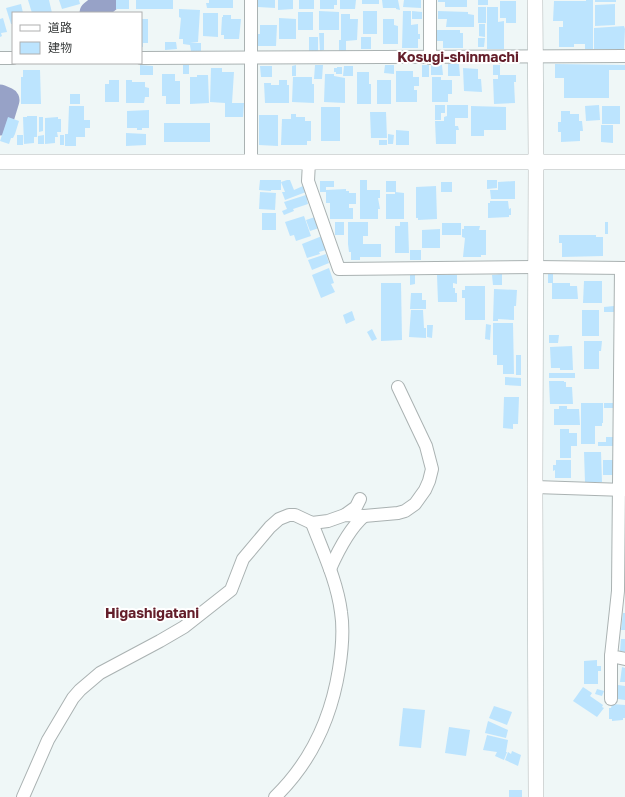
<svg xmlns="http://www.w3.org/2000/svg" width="625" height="797" font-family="'Golos Text','Noto Sans JP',sans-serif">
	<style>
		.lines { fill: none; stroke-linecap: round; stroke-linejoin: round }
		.river { stroke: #97a2c7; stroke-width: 25 }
		.building { fill: #bce4fe }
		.minor-casing { stroke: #aab2b2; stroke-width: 14 }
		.tertiary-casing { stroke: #aab2b2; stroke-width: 16 }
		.minor { stroke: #fff; stroke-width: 12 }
		.tertiary { stroke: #fff; stroke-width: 15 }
		.labels { text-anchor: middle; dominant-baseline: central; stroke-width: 4; stroke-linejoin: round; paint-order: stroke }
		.quarter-label { font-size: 14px; font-weight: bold; fill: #641e2a; stroke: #fff }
	</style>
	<rect width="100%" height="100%" fill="#eff7f7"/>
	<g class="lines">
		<!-- river -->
		<g class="river">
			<path d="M92,13l16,-13"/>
			<path d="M0,97l7,3 -7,23"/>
		</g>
	</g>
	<!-- building -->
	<g class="building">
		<path d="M28,0h21l3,13h-20z"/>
		<path d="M59,0h20l1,4 -18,5z"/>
		<rect x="116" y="0" width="13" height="9"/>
		<rect x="136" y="0" width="37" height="9"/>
		<path d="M209,0h24v8h-26l-1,-5h3z"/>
		<path d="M258,0h17v8l-17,-1z"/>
		<path d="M278,0h15v9l-15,1z"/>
		<rect x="299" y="0" width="15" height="9"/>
		<path d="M320,0h17v5h-3v4h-14z"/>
		<path d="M340,0h16l-1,9h-15z"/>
		<rect x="362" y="0" width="17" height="4"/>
		<path d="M382,0h16l2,10 -4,-1v-1h-13z"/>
		<path d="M404,0h17v8l-18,-1z"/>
		<path d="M438,0h29v7h-22v-5h-7z"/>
		<rect x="478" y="0" width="10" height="5"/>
		<path d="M586,0h7v49h-8v-5h-11v3h-15v-20h4v-6h-10l1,-20h32z"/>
		<rect x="595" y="0" width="21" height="2"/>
		<path d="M500,1h16v22h-10v-5h-6z"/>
		<path d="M21,4l2,9h-10v11h-2l-5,-16z"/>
		<path d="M615,4v21l-20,1v-21z"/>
		<rect x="478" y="7" width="8" height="16"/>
		<path d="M487,7h11v15l6,-1v28h-17z"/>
		<path d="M179,9l21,1 -2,32 -8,1h11v8h-10l-1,-6 -7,-1v-5h-4l2,-21 -2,-1z"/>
		<path d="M319,11l20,1v18h-20z"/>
		<rect x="363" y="11" width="14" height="23"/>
		<path d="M403,11h8v14l7,-1v10h2v5h-2v9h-16z"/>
		<path d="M412,11l10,1v7h-10z"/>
		<path d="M438,11l30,1v2l6,1v12h-28l1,-8h-9z"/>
		<rect x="298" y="12" width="15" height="18"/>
		<path d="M203,13h15v24l-15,-1z"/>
		<path d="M341,14h9v5h8l-1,21 -11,1v10h-7v-11h2z"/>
		<path d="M223,15h8v4h10l-2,20h-15v-4h-3l1,-18h1z"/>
		<path d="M3,18l4,14 -6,1 1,3 -2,1v-18z"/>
		<path d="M279,18l17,1v20h-17z"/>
		<path d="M141,19h7v24h-5v4h-2z"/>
		<path d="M383,19h11v6l4,1v18h-15z"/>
		<path d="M479,24h6v13l-6,-1z"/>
		<path d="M260,25h17l-1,21h-18v-12h2z"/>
		<path d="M624,26l1,3 -1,20h-30v-21z"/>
		<path d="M437,30h23v3h3v15h-20v-7h-6z"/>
		<path d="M319,33h5v17l-4,1z"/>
		<rect x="309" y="37" width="9" height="14"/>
		<rect x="361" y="37" width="10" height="12"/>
		<path d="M478,38h7l-1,9h-6z"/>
		<path d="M165,42h11l1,7 -12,1z"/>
		<path d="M448,64h11l1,12h-12z"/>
		<path d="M555,64l70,1v5h-16v28h-45v-20h-9z"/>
		<path d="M140,65l13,1v9h-13z"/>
		<rect x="183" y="65" width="6" height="9"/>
		<path d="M296,65v11h-4v-10z"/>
		<path d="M315,65h8l-1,14h-8z"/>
		<path d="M385,65h9v9l-10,-1z"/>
		<rect x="422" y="65" width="7" height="12"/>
		<path d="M431,65h11l1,10h-12z"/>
		<rect x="493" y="65" width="7" height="10"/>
		<path d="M260,66h12v11h-11z"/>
		<path d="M344,66h9v10h-10z"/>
		<path d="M337,67h5v7h-6v-2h-2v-4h3z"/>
		<path d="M211,68h11v4h12l-2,31h12l-1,14h-18v-14l-15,-1z"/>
		<path d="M463,68l15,1v10h3l1,13 -18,-1z"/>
		<path d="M23,70h17l1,34h-20v-27h2z"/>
		<path d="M396,71h17v6h6v9h-5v4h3v12h-21z"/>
		<path d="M357,72h12v12h2v20h-14z"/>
		<path d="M162,74h13v7h5v23h-14v-8h-4z"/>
		<path d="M325,74h9v2l11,2v25l-21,-1z"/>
		<path d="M197,75h11l1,28 -19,1v-27h7z"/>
		<path d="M498,75h18v7h-2l1,21 -21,1 -1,-25h5z"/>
		<path d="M293,77h19v7h2v19l-22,-1z"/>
		<path d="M432,77h9v3h11v14h-4v8h-16z"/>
		<path d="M109,80h10v22h-14v-18h4z"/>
		<path d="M126,80h6v2h13v5l4,1v9h-4l-1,6h-18z"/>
		<path d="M279,80h8v5h2v18h-24l-1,-20h7v2h8z"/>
		<rect x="377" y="80" width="14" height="24"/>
		<rect x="70" y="94" width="10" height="10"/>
		<path d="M435,105h10v8h-4v7h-6z"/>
		<path d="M447,105h21v13h-13v8h3l1,4h-3v14h-20l-1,-23h9v-4l3,-1z"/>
		<path d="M599,105l1,15 -14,1 -1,-15z"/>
		<path d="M69,106h15v14h6v8h-5v9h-9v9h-11v-12h3z"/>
		<path d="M471,106l35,1v23h-22v6h-13z"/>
		<rect x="602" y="106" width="18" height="18"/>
		<rect x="321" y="107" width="19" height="34"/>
		<path d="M149,110v18h-7v2h-5v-2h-10v-17z"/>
		<path d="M561,111h9v3h9v7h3l1,10h-3v10l-19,1v-10h-3v-10h3z"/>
		<path d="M370,112h16l1,26h-16z"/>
		<path d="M291,114h5v3h9v4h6v20h-4v4h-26l1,-26h9z"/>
		<path d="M259,115h19v31l-19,-1z"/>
		<path d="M27,116h10v21h-3v6l-10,1 -1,-27h4z"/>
		<path d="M8,117l11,4 -4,13 -2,4h-2l-2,6 -9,-3z"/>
		<path d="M39,117h4v14l-4,1z"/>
		<path d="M58,117v2h3v13h-4l1,5h-3v6l-10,1v-26z"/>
		<rect x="164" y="123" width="46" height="19"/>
		<path d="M601,125h12v18l-12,-1z"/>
		<path d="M396,130l13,1v14h-13z"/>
		<path d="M126,133l20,1v11l-20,1z"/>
		<path d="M388,134l6,1 -1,9h-5z"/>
		<rect x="17" y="135" width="6" height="10"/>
		<path d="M44,135v9h-6v-8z"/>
		<rect x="60" y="135" width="4" height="10"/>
		<rect x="379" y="140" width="8" height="5"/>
		<path d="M260,180h11v11l-12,-1z"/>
		<rect x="271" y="180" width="10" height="10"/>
		<path d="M287,180h3l4,10 9,-4 3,6 -21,8 -3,-8h3l-4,-10z"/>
		<path d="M360,180h7v10h13v8h-2l2,11h-2v10h-18z"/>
		<path d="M487,180h10v8l-10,1z"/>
		<path d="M320,181h14v6h-8v3l20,-1v2h3v2h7v11h-7v4h4v11h-23v-16h-4v-11h-6z"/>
		<rect x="386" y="181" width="10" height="11"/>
		<path d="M515,181v18h-24l-1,-9h8v-8z"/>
		<rect x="441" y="182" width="11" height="10"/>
		<path d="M436,186l1,33 -19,1v-2h-2v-31z"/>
		<path d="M260,192l16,1 -1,17 -16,-1z"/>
		<path d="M395,192l9,1v26h-18v-25h9z"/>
		<path d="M306,195l2,5h-1l1,4 -15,5 1,2 -10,4 -2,-4 5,-2 -3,-7z"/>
		<path d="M490,201h18l1,8 2,-1v7h-2v2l-21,1v-15h2z"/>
		<rect x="262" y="213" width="14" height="17"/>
		<path d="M304,216l7,20 -15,5 -2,-6 -4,1 -5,-14z"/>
		<path d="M315,217l4,11 -9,3 -4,-11z"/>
		<rect x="335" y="222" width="9" height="13"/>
		<path d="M348,222h20v14h-5v8h18v13h-21v3h-9v-8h-2l-1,-8z"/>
		<path d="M400,222h8l1,31h-14v-27h5z"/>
		<rect x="605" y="222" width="3" height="12"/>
		<rect x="442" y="223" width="19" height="12"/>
		<path d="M464,226h16l-1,4h7v25h-5v2h-18l2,-19 -3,-1v-8h2z"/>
		<path d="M440,229v19h-18v-18z"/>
		<path d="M559,235h37v2h7v19l-41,1v-14h-3z"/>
		<path d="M322,236l4,14 -7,2 1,2 -13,4 -5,-14z"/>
		<rect x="410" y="250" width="11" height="10"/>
		<path d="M326,254l3,9 -17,7 -4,-10z"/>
		<path d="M329,268l5,15 -3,1 4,8 -14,6 -9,-23z"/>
		<path d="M502,274v11h-9l-1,-10z"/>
		<rect x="548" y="274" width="5" height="9"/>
		<path d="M410,275h5v9l-5,1z"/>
		<path d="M437,275h20v9l-4,-1v5h2v5h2v9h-19z"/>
		<path d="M584,281h18v22h-19z"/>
		<path d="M381,283h20l1,57 -21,1z"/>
		<path d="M552,283h18v3h7l1,13h-26z"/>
		<path d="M465,286h20v34h-20v-22h-3v-8h3z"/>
		<path d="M494,289l23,1 -1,16h-2v14l-16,-1v2h-5z"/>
		<path d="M411,293h11v7h4v9h-16z"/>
		<path d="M614,306v6h-10v-5z"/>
		<path d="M411,310h12l1,18h2v10l-17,-1z"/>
		<rect x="582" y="310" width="17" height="26"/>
		<path d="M352,311l3,9 -9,4 -3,-9z"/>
		<path d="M493,323h20l1,51h-11v-9h-6v-10h-4z"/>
		<path d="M486,324l5,1 -1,15 -5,-1z"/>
		<path d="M427,325h6l-1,13 -5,-1z"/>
		<path d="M372,329l5,10 -5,2 -5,-9z"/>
		<path d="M549,335h10l-1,8h-9z"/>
		<path d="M584,341h18l-1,10h-2v18h-15z"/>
		<path d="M572,346l1,24h-13v-2h-9l-1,-21z"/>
		<rect x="516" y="355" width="5" height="20"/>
		<rect x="549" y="373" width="26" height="5"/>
		<path d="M505,377l16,1v8l-16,-1z"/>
		<path d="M549,381h15v1h2v5h6l1,17h-23z"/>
		<path d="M504,397h15l-1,27h-5v5l-10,-1z"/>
		<path d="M581,403h22v20h-1v3h-7v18h-14z"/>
		<rect x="604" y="403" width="10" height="5"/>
		<path d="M559,406h8v3h12l1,16h-26v-16h5z"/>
		<path d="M560,429h9v4h8v13h-6v12h-11z"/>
		<path d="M606,437h8v9h-16v-4h8z"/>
		<path d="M584,452h17l1,30h-17z"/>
		<path d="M556,460h15v18h-16v-8l-2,1v-6h3z"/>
		<rect x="603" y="460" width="10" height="15"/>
		<path d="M623,613h2v17h-4z"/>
		<path d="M621,639h4v13l-5,-1z"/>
		<path d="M597,660v6h4v5h-3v13h-14v-23z"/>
		<path d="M622,667l3,1v14h-5z"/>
		<path d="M618,685l7,1v14l-7,-1z"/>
		<path d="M583,687l9,6 -2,3 13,9 -1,2 2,1 -7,9 -24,-16z"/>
		<path d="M597,689l7,2 -2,5 -7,-2z"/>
		<path d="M612,704l13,1v13h-2v2l-11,1v-2h-3v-11h2z"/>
		<path d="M494,706l18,6 -5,13 -18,-7z"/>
		<path d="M403,708l22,2 -4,38 -22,-2z"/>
		<path d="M488,721l20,9 -2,8 -21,-5z"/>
		<path d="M449,727l21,3 -4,26 -21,-3z"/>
		<path d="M487,735l21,5 -2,12h1l-3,8 -9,-4 2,-4 -14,-2z"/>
		<path d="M512,751l9,4 -3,11 -13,-6 3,-8 3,2z"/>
		<rect x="509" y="790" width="13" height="7"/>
	</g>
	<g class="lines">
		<defs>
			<g id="minor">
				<path d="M251,0v163"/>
				<path d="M430,0v58"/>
				<path d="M0,58h13"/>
				<path d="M141,58l484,-2"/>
				<path d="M309,162l-1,19 31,88 196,-2 90,1"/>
				<path d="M621,268l-3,323 -7,65 14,3"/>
				<path d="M535,487l90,3"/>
				<path d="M345,515l11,-8 4,-8"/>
				<path d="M330,569c8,-18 19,-40 34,-53"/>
				<path d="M611,699v-43"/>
				<path d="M23,797l25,-57 25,-42 7,-8 20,-17 60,-32 24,-14 47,-37 12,-31 27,-32 9,-8 10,-4h6l17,8 16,-2 17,-6 19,1 34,-3 7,-2 10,-7 10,-14 4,-9 3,-12 -6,-23 -28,-59"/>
				<path d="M275,797c36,-35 56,-78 64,-128 3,-19 5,-38 2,-57 -4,-31 -18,-60 -29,-89"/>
			</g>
			<g id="tertiary">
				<path d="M535,0l1,161 -1,326 1,310"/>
				<path d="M0,162h625"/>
			</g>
		</defs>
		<!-- minor casing -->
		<use href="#minor" class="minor-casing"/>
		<!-- tertiary casing -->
		<use href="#tertiary" class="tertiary-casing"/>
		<!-- minor -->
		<use href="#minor" class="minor"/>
		<!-- tertiary -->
		<use href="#tertiary" class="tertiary"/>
	</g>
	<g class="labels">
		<!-- quarter labels -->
		<g class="quarter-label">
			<text x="458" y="56">Kosugi-shinmachi</text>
			<text x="152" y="612">Higashigatani</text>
		</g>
	</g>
	<!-- legend -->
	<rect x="12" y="12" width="130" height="52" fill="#ffffff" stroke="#afb0b0"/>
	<rect x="20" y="25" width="20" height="6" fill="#ffffff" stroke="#afb0b0"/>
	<text x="48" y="32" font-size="12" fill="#373a3a">道路</text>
	<rect x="20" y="42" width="20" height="12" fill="#bce4fe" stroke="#afb0b0"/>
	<text x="48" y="52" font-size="12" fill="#373a3a">建物</text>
</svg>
